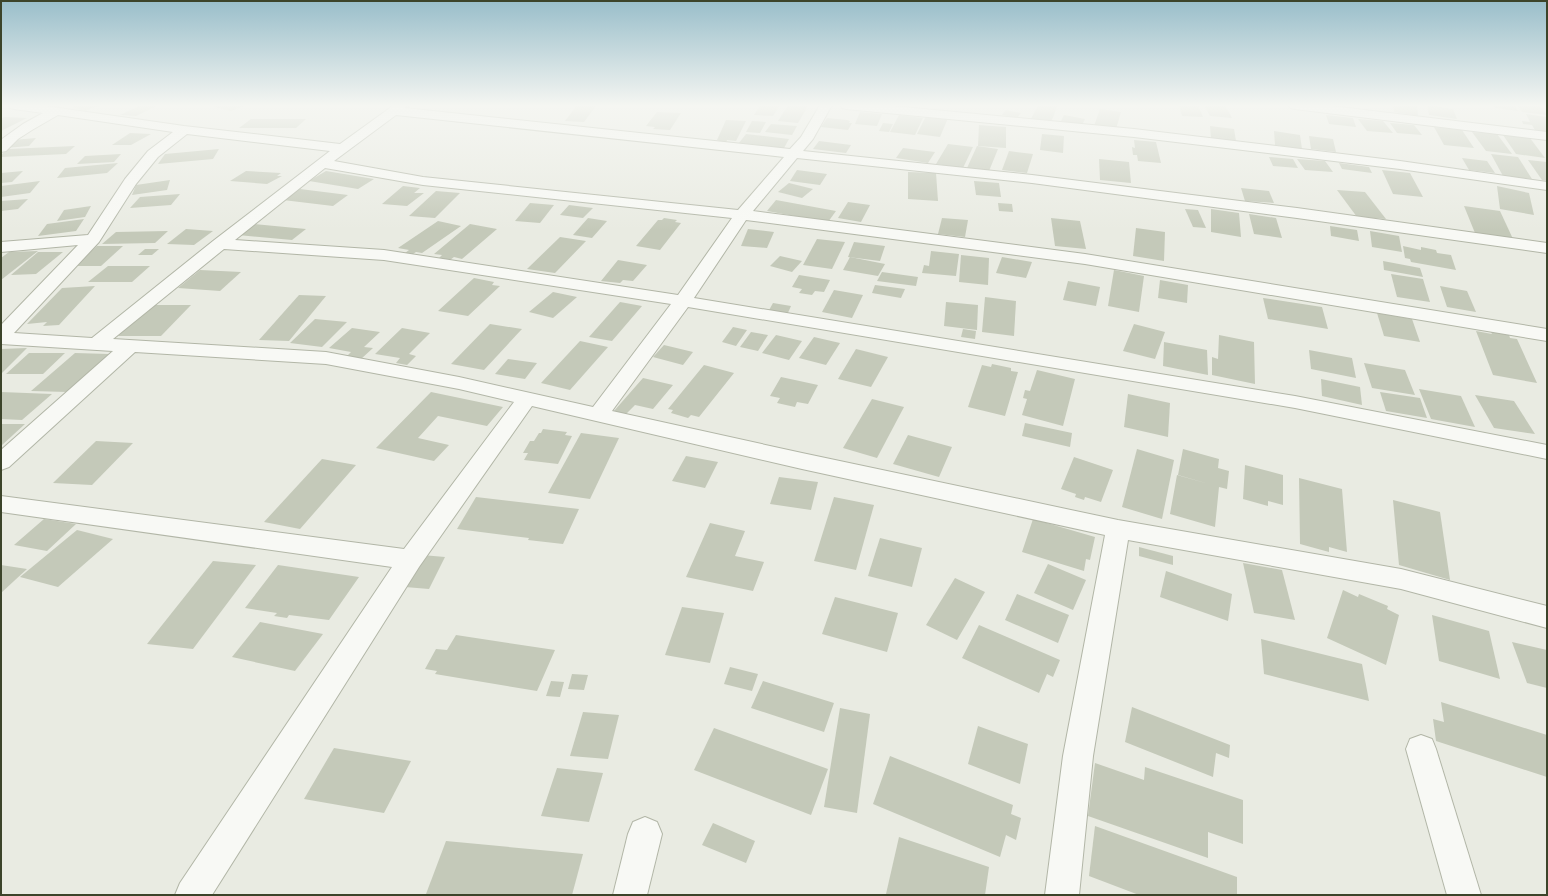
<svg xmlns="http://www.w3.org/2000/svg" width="1548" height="896" font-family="Lato,sans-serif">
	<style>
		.building { fill: #c4c9b9 }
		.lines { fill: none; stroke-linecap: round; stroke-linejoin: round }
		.minor-casing { stroke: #b2b6a7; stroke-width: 2 }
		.minor { fill: #f8f9f5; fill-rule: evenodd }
	</style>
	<rect width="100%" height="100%" fill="#e9ebe2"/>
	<!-- building -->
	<g class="building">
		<path d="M80,105h21l-16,6 -13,-4z"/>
		<path d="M141,105h18l-23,11 -16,-1z"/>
		<path d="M218,105h28l-15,6 -17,-4z"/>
		<path d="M577,105l19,1 -12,16 -19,-1z"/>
		<path d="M760,105h20l-7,11 -19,-1z"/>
		<path d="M788,105l20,1 -10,17 -20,-2z"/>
		<path d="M1038,105h20l-7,17 -20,-3z"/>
		<path d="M1179,105h19l5,12 -21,-1z"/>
		<path d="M1204,105h21l7,13 -22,-2z"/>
		<path d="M1393,105h24l1,11 -24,-4z"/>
		<path d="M1427,105l26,4 4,10 -28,-4z"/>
		<path d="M1493,105h21l4,6 -23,-3z"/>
		<path d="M1517,105h22l8,10 -25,-3z"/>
		<path d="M1100,109l21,3 -5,17 -22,-3z"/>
		<path d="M1006,110l15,3 -4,5 -15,-3z"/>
		<path d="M657,112l24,1 -11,17 -17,-1 2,-2 -9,-1z"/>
		<path d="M860,112l22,2 -5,12 -22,-2z"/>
		<path d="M1526,114l21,3v16l-11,-1 -4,-7 -9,-1 -1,-3 8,1z"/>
		<path d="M899,115l24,3 -8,17 -25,-3z"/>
		<path d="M1064,115l21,4 -3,6 -21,-4z"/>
		<path d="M1326,115l27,3 3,9 -27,-3z"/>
		<path d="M926,116l22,2 -8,19 -23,-3z"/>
		<path d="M4,117l23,1 -26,13v-12z"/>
		<path d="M827,118l20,2 3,1 -1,2h3l-4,7 -27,-3z"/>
		<path d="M251,119h55l-10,9h-57z"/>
		<path d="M1358,119l25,2 10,12 -26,-2z"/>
		<path d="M726,120l20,1 -10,20 -9,-1 -1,3 -9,-3z"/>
		<path d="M752,121l14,1 -6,11 -14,-1z"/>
		<path d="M883,123l10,1 -4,8 -10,-1z"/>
		<path d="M1390,123l24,2 8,10 -25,-2z"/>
		<path d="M771,124l26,2 -5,9 -27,-3z"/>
		<path d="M979,125l27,2v21l-28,-2z"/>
		<path d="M1210,126l24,3 2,12 -25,-3z"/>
		<path d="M1434,127l28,3 12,18 -30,-3z"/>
		<path d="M1274,131l26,4 2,14 -27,-4z"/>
		<path d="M1472,132l25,2 15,20 -26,-3z"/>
		<path d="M130,133l21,1 -20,11h-19z"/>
		<path d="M746,134l43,5 -5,9 -45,-5z"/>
		<path d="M1042,134l22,2 -1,17 -23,-3z"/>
		<path d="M1503,135l27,3 15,20 -29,-4z"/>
		<path d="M1309,136l24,3 3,13 -25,-3z"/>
		<path d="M36,138l-7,8 -24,2 8,-8z"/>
		<path d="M1134,140l22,2 5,21 -23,-2 -1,-6h-4l-1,-8 3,1z"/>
		<path d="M819,141l32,4 -5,8 -33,-4z"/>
		<path d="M948,144l25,3 -10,21 -27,-4z"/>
		<path d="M75,146l-9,8 -65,3v-2l7,-6z"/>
		<path d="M977,146l21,3 -9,22 -22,-3z"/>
		<path d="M903,148l32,4 -7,11 -32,-5z"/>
		<path d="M219,149l-6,10 -55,5 7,-10z"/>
		<path d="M1009,151l24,3 -6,19 -25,-3z"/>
		<path d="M121,154l-7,8 -37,2 8,-8z"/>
		<path d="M1491,154l27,3 14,22 -29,-3z"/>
		<path d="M1269,157l24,2 5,9 -25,-2z"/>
		<path d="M1462,158l25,3 8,12 -26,-3z"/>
		<path d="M1099,159l30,3 2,21 -31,-3z"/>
		<path d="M1297,159l28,2 8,11 -28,-2z"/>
		<path d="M1528,160l19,2v19l-5,-1z"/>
		<path d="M118,163l-11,10 -50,5 8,-10z"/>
		<path d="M1339,163l30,4 3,6 -30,-4z"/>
		<path d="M797,170l30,4 -7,11 -30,-4z"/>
		<path d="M1382,170l28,3 13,24 -30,-3z"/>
		<path d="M23,171l-11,11 -11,1v-10z"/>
		<path d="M246,171l35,2 -4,3h5l-15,8 -37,-3z"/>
		<path d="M326,171l48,8 -16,10 -49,-8z"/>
		<path d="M908,172l28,1 2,28 -30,-2z"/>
		<path d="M170,180l-3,10 -35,5 4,-10z"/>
		<path d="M40,181l-10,12 -29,4v-11z"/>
		<path d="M974,181l25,2 2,14 -25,-2z"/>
		<path d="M789,183l24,6 -11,9 -24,-6z"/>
		<path d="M403,186l17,2 -6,5h10l-17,13 -25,-2z"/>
		<path d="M1497,186l32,7 5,22 -34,-6z"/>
		<path d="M1241,188l28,3 5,12 -29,-2z"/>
		<path d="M300,189l48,6 -15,11 -50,-6z"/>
		<path d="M1337,190l28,2 21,27 -29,-2z"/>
		<path d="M436,191l24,2 -25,25 -26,-2z"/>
		<path d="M180,194l-9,11 -41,3 10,-11z"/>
		<path d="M28,199l-10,10 -17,2v-10z"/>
		<path d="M776,200l60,11 -8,11 -61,-11z"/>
		<path d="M848,202l22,3 -9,17 -23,-4z"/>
		<path d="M530,203l24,2 -14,18 -25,-2z"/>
		<path d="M998,203l14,1 1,8 -14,-1z"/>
		<path d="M569,205l24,3 -10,10 -23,-3z"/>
		<path d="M91,206l-6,11 -28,4 7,-11z"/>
		<path d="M1464,206l36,5 13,28 -38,-6z"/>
		<path d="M1185,209l13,1 8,18 -13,-1z"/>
		<path d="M1211,209l28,4 2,24 -30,-5z"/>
		<path d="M1249,214l27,4 6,20 -28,-4z"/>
		<path d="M588,218l19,3 -15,17 -19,-3z"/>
		<path d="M664,218l13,2 -2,2 6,1 -21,27 -24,-4 22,-26h4z"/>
		<path d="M942,218l26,2 -3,17 -27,-3z"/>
		<path d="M1051,218l29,3 6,28 -31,-3z"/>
		<path d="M84,219l-8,12 -38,5 9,-12z"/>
		<path d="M438,221l23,5 -39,27 -6,-1 -3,2 -8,-1 4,-3 -11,-2z"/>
		<path d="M254,224l52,5 -14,11 -54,-5z"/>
		<path d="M470,224l27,5 -35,30 -8,-2 -4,3 -11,-2 3,-3 -8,-1z"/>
		<path d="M1330,226l27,4 2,11 -28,-5z"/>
		<path d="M1136,228l29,4 -1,29 -31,-5z"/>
		<path d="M186,229l27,2 -19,14 -27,-1z"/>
		<path d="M748,229l26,3 -7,16 -26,-2z"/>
		<path d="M168,231l-13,12 -53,1 14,-12z"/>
		<path d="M1370,231l29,5 3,16 -30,-5z"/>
		<path d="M560,237l26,4 -31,32 -28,-4z"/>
		<path d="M817,239l28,3 -13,27 -29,-4z"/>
		<path d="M854,242l31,4 -5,15 -32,-4z"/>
		<path d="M97,246h26l-22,20h-27z"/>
		<path d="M1403,246l18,4v-3l15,3 1,3 14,2 5,15 -45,-8 -1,-3 -5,-1z"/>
		<path d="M145,249h14l-7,6h-14z"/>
		<path d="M38,251l-37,29v-22l8,-6z"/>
		<path d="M931,251l28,3 -3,22 -34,-3 2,-8 5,1z"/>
		<path d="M38,252h25l-27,22 -25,1z"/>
		<path d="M961,255l28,3 -1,27 -29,-3z"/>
		<path d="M780,256l22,5 -10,11 -22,-6z"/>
		<path d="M850,257l35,7 -7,12 -35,-6z"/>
		<path d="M1002,257l30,5 -6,16 -30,-5z"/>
		<path d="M618,260l29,5 -14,16 -10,-1 -3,3 -19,-2z"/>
		<path d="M1383,261l37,7 3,9 -39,-7z"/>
		<path d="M108,266h42l-18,16h-44z"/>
		<path d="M200,270l41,2 -21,19 -42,-3z"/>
		<path d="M1114,270l30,6 -5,36 -31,-6z"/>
		<path d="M882,272l36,5 -2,9 -39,-5z"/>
		<path d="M1391,274l32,5 7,23 -33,-5z"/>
		<path d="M799,275l31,5 -6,12 -9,-1 -3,4 -13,-2 3,-4 -10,-2z"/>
		<path d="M474,278l20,4 -2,3 8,1 -32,30 -30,-5z"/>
		<path d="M1160,280l28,5 -1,18 -29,-5z"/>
		<path d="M1068,281l32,6 -4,19 -33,-6z"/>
		<path d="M875,285l30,4 -4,9 -29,-5z"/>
		<path d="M95,286l-36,39 -16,1 4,-4 -20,2 35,-36z"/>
		<path d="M1440,286l27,5 9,21 -29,-5z"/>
		<path d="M834,290l29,5 -11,23 -30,-6z"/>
		<path d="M553,292l24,5 -24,21 -24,-6z"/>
		<path d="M299,295l27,1 -37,45 -30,-1z"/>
		<path d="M985,297l31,4 -2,35 -32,-4z"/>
		<path d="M1263,298l59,9 6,22 -60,-10z"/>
		<path d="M620,302l22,4 -30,35 -23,-4z"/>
		<path d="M946,302l32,3 -1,25 -33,-4z"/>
		<path d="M773,303l18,3 -4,9 -19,-3z"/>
		<path d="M150,305h41l-30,31h-43z"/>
		<path d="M1377,313l35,6 8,23 -36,-6z"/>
		<path d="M315,319l32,3 -25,25 -32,-4z"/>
		<path d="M490,324l32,5 -38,41 -33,-6z"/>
		<path d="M1134,324l31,8 -10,27 -32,-8z"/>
		<path d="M733,327l14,3 -11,16 -14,-4z"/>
		<path d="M352,328l28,4 -16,15 9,1 -12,11 -15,-2 5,-5 -22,-4z"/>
		<path d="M402,328l28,5 -21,21 7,2 -9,9 -11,-2 4,-5 -25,-4z"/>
		<path d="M963,329l13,2 -1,8 -14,-2z"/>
		<path d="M1476,331l16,3 -1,-2 18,3 1,3 7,1 20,44 -44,-8z"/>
		<path d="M751,332l17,3 -10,16 -18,-4z"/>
		<path d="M776,335l26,6 -13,19 -27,-7z"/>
		<path d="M1219,335l35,7 1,42 -43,-9v-18l6,2z"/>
		<path d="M814,337l26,6 -14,22 -27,-7z"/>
		<path d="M580,341l28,6 -38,43 -29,-7z"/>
		<path d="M1164,342l43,8 1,25 -45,-9z"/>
		<path d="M664,345l29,7 -10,13 -30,-8z"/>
		<path d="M27,348l-26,26v-25z"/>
		<path d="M856,349l32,8 -17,30 -33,-8z"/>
		<path d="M1309,350l43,8 4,20 -45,-9z"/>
		<path d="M29,353h36l-22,21h-37z"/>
		<path d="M75,353l34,1 -41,38 -37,-1z"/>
		<path d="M508,359l29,4 -12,16 -30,-5z"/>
		<path d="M1364,363l41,7 10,25 -43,-7z"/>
		<path d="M992,364l19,4v3l7,1 -13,44 -37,-9 14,-42 9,2z"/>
		<path d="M704,365l30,8 -35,44 -8,-2 -3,3 -17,-5 2,-3 -5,-1z"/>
		<path d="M1037,370l38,9 -12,47 -41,-11 5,-16 -4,-1 2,-8 5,1z"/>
		<path d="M781,377l37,8 -10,19 -11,-2 -2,5 -18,-4 3,-5 -10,-2z"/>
		<path d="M643,378l30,7 -20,24 -18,-4 -9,9 -12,-3z"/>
		<path d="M1321,379l39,8 2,18 -40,-9z"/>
		<path d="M1419,389l42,7 14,31 -44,-8z"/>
		<path d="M1,392l51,2 -30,26 -21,-1z"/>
		<path d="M431,392l72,15 -16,19 -49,-10 -20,22 31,7 -15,16 -58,-13z"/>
		<path d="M1380,392l40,6 7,20 -41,-7z"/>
		<path d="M1128,394l42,9 -2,34 -44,-10z"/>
		<path d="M1475,395l39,6 21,33 -41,-6z"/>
		<path d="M872,399l32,8 -27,51 -34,-10z"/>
		<path d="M1025,423l47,10 -2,14 -48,-11z"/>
		<path d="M1,424h24l-24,22z"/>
		<path d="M543,429l24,3 -2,3 7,1 -14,28 -34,-4 4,-7h-5l7,-12h4l5,-8h2z"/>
		<path d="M581,433l38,5 -29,61 -42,-6z"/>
		<path d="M908,435l44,12 -13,30 -46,-13z"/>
		<path d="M96,441l37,2 -41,42 -39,-2z"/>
		<path d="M1137,449l37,11 -12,59 -40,-12z"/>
		<path d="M1183,449l36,10 -1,9 11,3 -2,18 -8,-2 -4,40 -45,-13 7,-39 32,9 -31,-9z"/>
		<path d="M686,456l32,6 -13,26 -33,-7z"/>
		<path d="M1074,457l39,13 -12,32 -16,-5 -1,3 -9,-3 1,-3 -15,-5z"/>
		<path d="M322,459l34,6 -56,64 -36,-7z"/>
		<path d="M1245,465l38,10v30l-15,-4v5l-25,-7z"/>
		<path d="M779,477l39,5 -7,28 -41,-6z"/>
		<path d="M1299,478l43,11 5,63 -18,-5v5l-29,-8z"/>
		<path d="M476,497l103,12 -16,35 -35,-4 1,-2 -72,-9z"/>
		<path d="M834,497l40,8 -18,65 -42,-9z"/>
		<path d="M1393,500l47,12 10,68 -51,-15z"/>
		<path d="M44,519l32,5 -29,27 -33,-6z"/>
		<path d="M1033,519l62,18 -5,23 -4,-1 -2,12 -62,-19z"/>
		<path d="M710,523l35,8 -10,25 29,6 -11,29 -67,-14z"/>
		<path d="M77,530l36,9 -55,48 -38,-10z"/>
		<path d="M880,538l42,10 -10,39 -44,-11z"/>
		<path d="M1139,547l34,9v9l-34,-9z"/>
		<path d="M422,555l23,2 -16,32 -24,-2z"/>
		<path d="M213,561l43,4 -63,84 -46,-5z"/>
		<path d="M1243,563l39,7 13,50 -41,-7z"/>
		<path d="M1048,564l38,16 -13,30 -39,-17z"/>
		<path d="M1,565l26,4 -26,24z"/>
		<path d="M278,565l81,12 -30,43 -40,-5 -2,3 -13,-2 3,-3 -32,-5z"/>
		<path d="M1166,571l66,23 -4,27 -68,-24z"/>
		<path d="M955,578l30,14 -28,48 -31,-15z"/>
		<path d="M1343,590l15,7 1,-3 29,12 -1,3 12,6 -13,50 -59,-27z"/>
		<path d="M1017,594l52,21 -11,28 -53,-23z"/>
		<path d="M835,597l63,16 -11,39 -65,-18z"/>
		<path d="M682,607l42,6 -14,50 -45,-8z"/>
		<path d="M1432,615l57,16 11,48 -61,-18z"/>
		<path d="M260,622l63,12 -28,37 -63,-14z"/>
		<path d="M979,625l81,35 -7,17 -6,-3 -8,19 -77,-35z"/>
		<path d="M456,635l99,15 -18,41 -102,-17 2,-3 -12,-2 11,-20 11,1z"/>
		<path d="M1261,639l101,25 7,37 -105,-27z"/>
		<path d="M1512,642l35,8v38l-20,-5z"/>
		<path d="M730,667l28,7 -6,17 -28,-7z"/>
		<path d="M572,674l16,1 -4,15 -16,-1z"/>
		<path d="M551,681l13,1 -4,15 -14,-1z"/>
		<path d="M763,681l71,22 -10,29 -73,-24z"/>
		<path d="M1441,702l106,33v42l-111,-36 -3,-22 11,3z"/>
		<path d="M1132,707l98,38 -1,13 -13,-5 -3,24 -88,-35z"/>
		<path d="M840,708l30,6 -13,99 -33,-6z"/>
		<path d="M583,712l36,3 -11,44 -38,-3z"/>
		<path d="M978,726l50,18 -8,40 -52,-20z"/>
		<path d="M714,728l114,41 -17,46 -117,-45z"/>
		<path d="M334,748l77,13 -27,52 -80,-14z"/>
		<path d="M890,756l123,49 -2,9 10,4 -5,22 -10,-5 -6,22 -127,-53z"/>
		<path d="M1095,763l49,17 1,-13 98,33v44l-35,-12v26l-120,-42z"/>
		<path d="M557,768l46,5 -14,49 -48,-6z"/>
		<path d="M713,823l42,18 -9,22 -44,-18z"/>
		<path d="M1095,826l142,51v18h-98l-50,-19z"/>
		<path d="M899,837l90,30 -4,28 -99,-1z"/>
		<path d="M446,841l137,13 -11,41h-133l-13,-1z"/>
	</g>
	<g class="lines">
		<defs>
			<g id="minor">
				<path d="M8,105h30l146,21 156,18 54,-39h14l-3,3 385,41 11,-12 19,-32h12l-19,34 -10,12 229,24 265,33 250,35v10l-250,-35 -265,-35 -235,-25 -44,53 332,43 462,75v12l-462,-77 -339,-44 -52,78 601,98 252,49v14l-252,-51 -607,-101 -76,104 190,42 316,67 283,49 146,37v22l-146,-39 -273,-49 -35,216 -14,139h-34l18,-139 42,-221 -303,-66 -270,-63 -113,161 -207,328h-37l5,-12 212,-316 -391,-55v-16l403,53 110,-147 -55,-13 -133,-25 -191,-12 -126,115 -8,3v-20l112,-99 -112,-7v-19l77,-80 -77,7v-10l87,-7 37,-56 23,-28 25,-19 -115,-17 -26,15 -14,9 -12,12 -5,1 1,-13 21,-15 20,-11 -29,-4 -4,-1zM396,115l388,42 -46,53 -315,-33 -89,-16zM187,134l143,17 -117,90 -121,97 -78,-5 85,-91 37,-58 22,-27zM325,168l98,17 309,33 -54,77 -294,-45 -149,-10zM224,249l160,11 287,44 -78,103 -134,-30 -133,-25 -213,-13z"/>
				<path d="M840,105h42l252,24 266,32 147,21v8l-147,-21 -266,-32 -288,-28 -4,-1z"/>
				<path d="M1289,105h34l224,27v8l-252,-31 -4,-1z"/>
				<path d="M1421,735l11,4 4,10 45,146h-34l-41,-146 4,-10z"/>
				<path d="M645,817l12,5 5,12 -15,61h-34l15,-61 5,-12z"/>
			</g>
		</defs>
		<!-- minor casing -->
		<use href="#minor" class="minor-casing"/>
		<!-- minor -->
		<use href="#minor" class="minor"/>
	</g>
	<!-- sky -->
	<linearGradient id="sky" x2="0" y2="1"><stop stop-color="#99beca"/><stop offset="0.46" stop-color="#f5f6f2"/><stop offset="1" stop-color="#f5f6f2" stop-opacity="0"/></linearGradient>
	<rect width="1548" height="230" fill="url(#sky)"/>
	<!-- border -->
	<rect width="1548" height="896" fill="none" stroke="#3c442a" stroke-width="4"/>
</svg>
